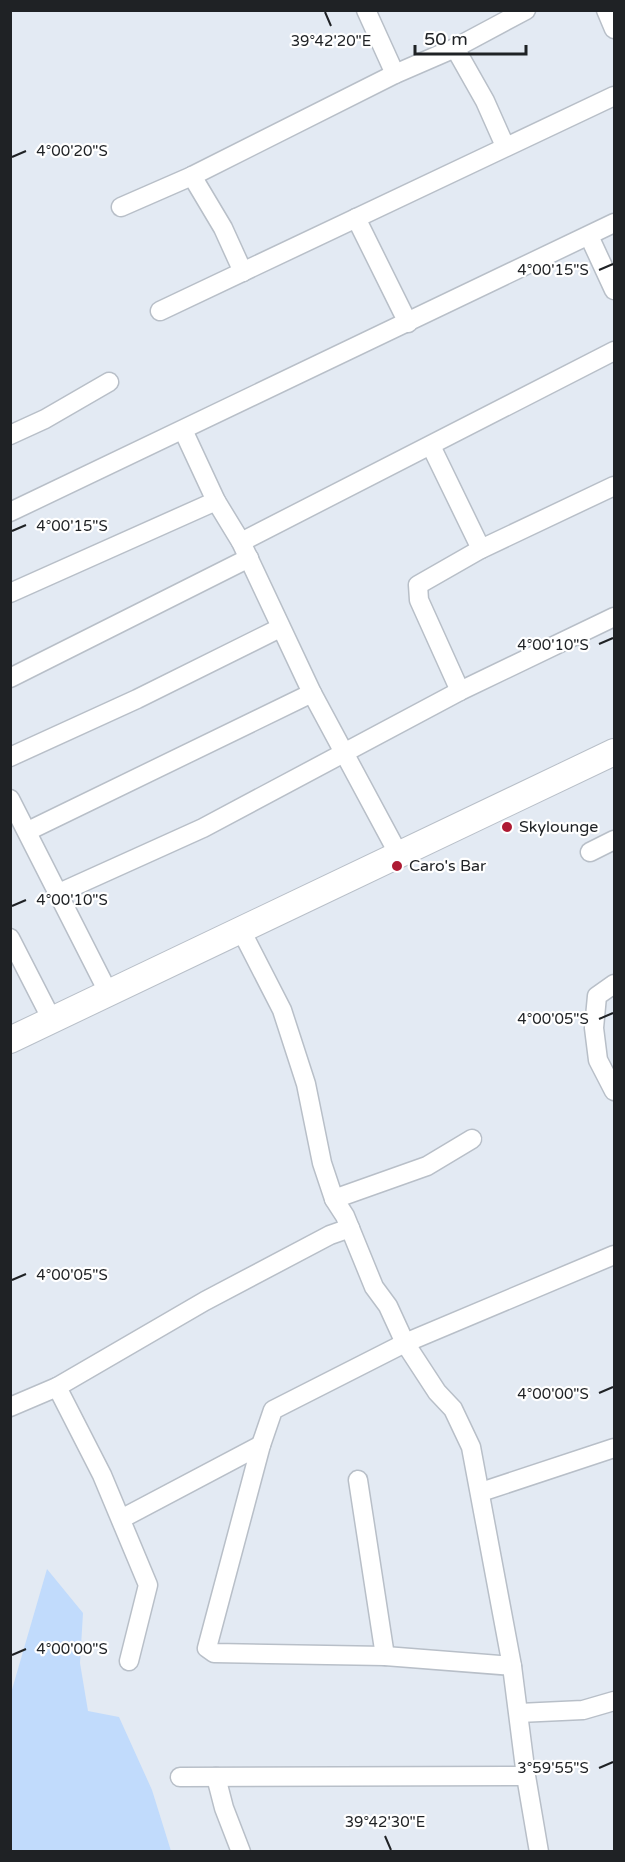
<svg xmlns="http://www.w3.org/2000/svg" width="625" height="1862" font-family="'Varela Round',sans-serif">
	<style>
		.green { fill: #c1dbfc }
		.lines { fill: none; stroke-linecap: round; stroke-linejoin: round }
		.street-casing { stroke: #b8bfc8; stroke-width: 21 }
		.secondary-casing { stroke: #b8bfc8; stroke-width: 28 }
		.street { stroke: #fff; stroke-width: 18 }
		.secondary { stroke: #fff; stroke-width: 26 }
		.ticks { fill: none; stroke: #1f2225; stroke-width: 2 }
		.poi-dot { fill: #ae1a33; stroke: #fff; stroke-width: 2 }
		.labels { text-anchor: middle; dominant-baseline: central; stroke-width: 4.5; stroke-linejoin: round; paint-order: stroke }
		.poi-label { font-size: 16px; fill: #1f2225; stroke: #fff; text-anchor: start }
		.ticks-label { font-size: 15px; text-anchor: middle; fill: #1f2225; stroke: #fff; stroke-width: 4.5; stroke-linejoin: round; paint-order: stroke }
	</style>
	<rect width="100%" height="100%" fill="#e3eaf3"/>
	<!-- green -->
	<path class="green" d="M47,1569l36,44 -3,50 8,48 31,6 33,73 19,61h-160v-158z"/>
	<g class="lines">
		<defs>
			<g id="street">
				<path d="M366,10l29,64"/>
				<path d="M606,10l8,19"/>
				<path d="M455,48l30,53 20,45"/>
				<path d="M192,176l31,52 20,44"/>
				<path d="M121,207l71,-31 203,-102 60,-26 71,-38"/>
				<path d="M356,218l52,105"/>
				<path d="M589,236l25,54"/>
				<path d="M160,311l454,-215"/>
				<path d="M183,430l33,71 25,41 71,151 87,162"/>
				<path d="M10,435l35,-16 64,-37"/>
				<path d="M431,446l50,103"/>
				<path d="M10,512l604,-289"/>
				<path d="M241,542l373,-191"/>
				<path d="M10,593l206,-92"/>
				<path d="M10,678l239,-120"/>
				<path d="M460,691l-41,-91 -1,-15 63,-36 133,-63"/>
				<path d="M10,757l127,-58 143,-71"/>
				<path d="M10,799l98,193"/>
				<path d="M28,831l284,-138"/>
				<path d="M590,852l24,-12"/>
				<path d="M59,893l144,-65 257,-137 154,-74"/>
				<path d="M242,932l40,78 24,74 16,79 12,36 11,17 29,71 14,19 17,37 32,49 16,17 18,38 41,219 14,110 13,76"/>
				<path d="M10,938l42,82"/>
				<path d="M614,984l-17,12 -3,32 4,32 16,31"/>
				<path d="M334,1199l93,-33 45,-27"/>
				<path d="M57,1387l45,88 46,110 -19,76"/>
				<path d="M10,1407l47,-20 148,-86 125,-66 20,-7"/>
				<path d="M358,1480l27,176"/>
				<path d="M481,1492l133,-44"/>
				<path d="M121,1519l140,-74"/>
				<path d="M512,1666l-127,-10 -171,-3 -7,-5 54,-203 12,-35 132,-67 209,-88"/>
				<path d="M519,1713l64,-3 31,-9"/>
				<path d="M180,1777l346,-1"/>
				<path d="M216,1777l8,31 17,44"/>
			</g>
			<path id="secondary" d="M10,1040l604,-288"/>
		</defs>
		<!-- street casing -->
		<use href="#street" class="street-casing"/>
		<!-- secondary casing -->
		<use href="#secondary" class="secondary-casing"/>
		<!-- street -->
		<use href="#street" class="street"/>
		<!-- secondary -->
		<use href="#secondary" class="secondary"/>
	</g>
	<!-- ticks -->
	<path class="ticks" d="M325,12l6,14M12,157l14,-6M599,270l14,-6M12,531l14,-6M599,644l14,-6M12,906l14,-6M599,1019l14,-6M12,1280l14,-6M599,1393l14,-6M12,1655l14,-6M599,1768l14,-6M385,1836l6,14"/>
	<!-- markers -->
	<g class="poi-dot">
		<circle cx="507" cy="827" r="6"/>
		<circle cx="397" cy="866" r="6"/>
	</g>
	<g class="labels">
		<!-- poi labels -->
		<g class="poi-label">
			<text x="519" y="827">Skylounge</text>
			<text x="409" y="866">Caro's Bar</text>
		</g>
	</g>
	<g class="ticks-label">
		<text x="331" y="46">39°42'20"E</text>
		<text x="72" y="156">4°00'20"S</text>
		<text x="553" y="275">4°00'15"S</text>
		<text x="72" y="531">4°00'15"S</text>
		<text x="553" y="650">4°00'10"S</text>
		<text x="72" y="905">4°00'10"S</text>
		<text x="553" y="1024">4°00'05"S</text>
		<text x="72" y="1280">4°00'05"S</text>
		<text x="553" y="1399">4°00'00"S</text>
		<text x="72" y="1654">4°00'00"S</text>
		<text x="553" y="1773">3°59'55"S</text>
		<text x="385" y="1827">39°42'30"E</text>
	</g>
	<!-- border -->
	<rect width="625" height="1862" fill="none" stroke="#1f2225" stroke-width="24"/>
	<!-- scale -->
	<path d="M415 45v9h111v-9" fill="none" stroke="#1f2225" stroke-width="3"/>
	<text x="424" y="45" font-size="18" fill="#1f2225" stroke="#ffffff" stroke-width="4.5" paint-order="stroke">50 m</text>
</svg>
